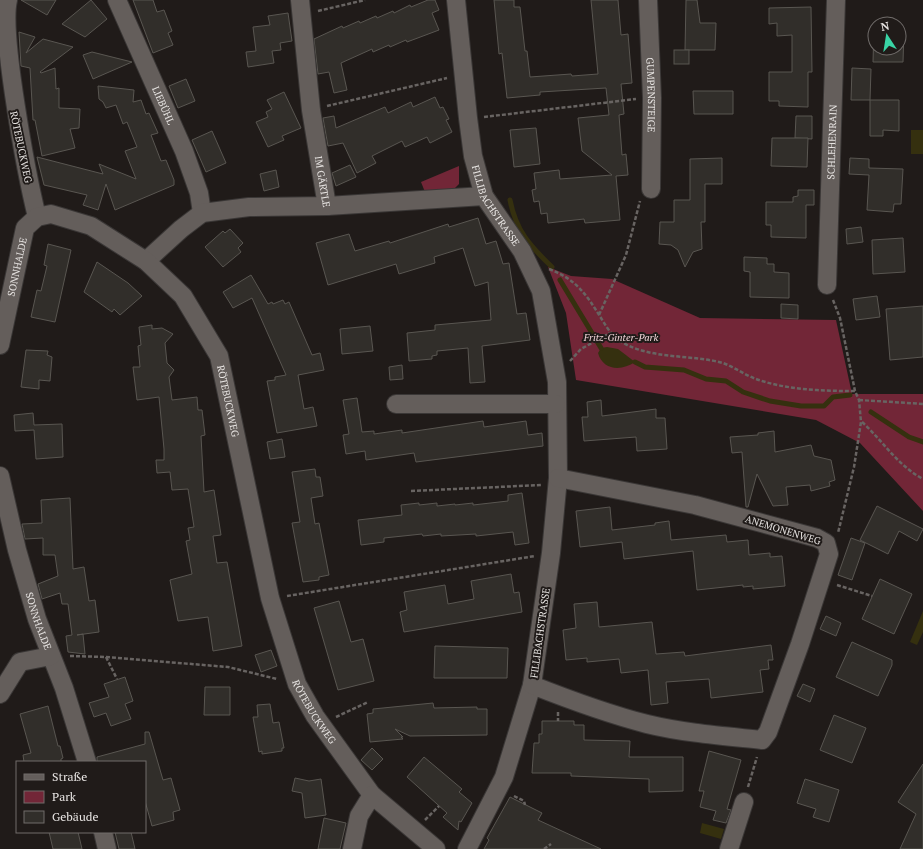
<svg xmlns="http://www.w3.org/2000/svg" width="923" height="849" font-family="'PT Serif',serif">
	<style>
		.green { fill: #722637 }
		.water { fill: #35300f }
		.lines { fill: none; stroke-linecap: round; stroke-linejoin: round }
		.stream { stroke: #35300f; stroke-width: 5 }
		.building { fill: #312e2a; stroke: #595651 }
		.street-casing { stroke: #3a3736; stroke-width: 20 }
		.path { stroke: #686462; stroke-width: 2.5; stroke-dasharray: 4 2; stroke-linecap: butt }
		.street { stroke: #645e5b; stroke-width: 18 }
		.labels { text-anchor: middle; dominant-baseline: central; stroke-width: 4; stroke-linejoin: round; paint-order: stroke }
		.street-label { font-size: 10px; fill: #e8e5e3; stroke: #201b19 }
		.park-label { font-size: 10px; font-style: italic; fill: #f1d5d8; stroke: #201b19 }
	</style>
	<rect width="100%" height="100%" fill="#201b19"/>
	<!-- green -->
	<g class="green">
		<path d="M459,166v18l-6,6 -28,2 -4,-10z"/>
		<path d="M548,267l23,9 41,3 88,39 136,2 16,74h71v117l-63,-68 -44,-23 -240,-40 -10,-67z"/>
	</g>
	<!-- water -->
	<g class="water">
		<rect x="911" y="130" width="12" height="24"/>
		<path d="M607,347l11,2 17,13c-13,9 -32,9 -37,-9l3,-5z"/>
		<path d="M923,611v21l-6,13 -7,-3z"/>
		<path d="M702,823l22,6 -3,10 -21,-6z"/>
	</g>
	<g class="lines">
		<!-- stream -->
		<g class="stream">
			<path d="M510,200c6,31 20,46 42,67"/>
			<path d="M560,280l41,68"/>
			<path d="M635,362l10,5 39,3 22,9 20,2 17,11 27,9 31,5h23l9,-9 17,-2"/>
			<path d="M871,412l38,25 14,5"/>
		</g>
	</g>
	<!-- building -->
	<g class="building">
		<path d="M21,0h35l-9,15z"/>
		<path d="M91,0l16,19 -22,18 -23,-13z"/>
		<path d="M133,0h20l4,12 7,-2 8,21 -4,2 5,12 -20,8z"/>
		<path d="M428,0h7l4,10 -7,3 7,17 -32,12 -1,-2 -16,7 -1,-2 -16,7 -1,-3 -31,14 6,27 -13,3 -5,-21 -11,2 -4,-35 28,-13 1,2 16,-7 1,2 16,-7 1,2 16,-7 1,2 16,-8 1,2z"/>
		<path d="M494,0h20v7h6l5,44h2l3,26 41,-3 1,2 26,-2 -7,-74h27l3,35 7,-1 4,49 -11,1 3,30 -5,1 3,40 4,-1 2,21 -12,1 4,44 -35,3 -1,-4 -36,4 -1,-10 -6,1 -2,-13 -5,1 -2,-12 4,-1 -2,-16 25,-3 1,9 52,-4 -30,-24 -4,-33 31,-3 -3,-27 -66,4v3l-33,3 -5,-45 -3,1z"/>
		<path d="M686,0h11l3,23h16l-1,27h-30z"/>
		<path d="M811,7l1,65h-4v35l-29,-1v-5h-10v-29h23v-37l-15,1v-13l-8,1v-16z"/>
		<path d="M288,13l4,28 -12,2 1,7 -9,1 2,12 -26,4 -2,-15 10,-1 -3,-24 17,-2 -2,-9z"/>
		<path d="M874,28h1v20h24v-19h5l-1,33h-30z"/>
		<path d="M19,32l16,5 -9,16 17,-14 30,8 -33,25 1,1 14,-5 1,21 3,-1v20l21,1 -1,19 -9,1 5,19 -33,8 -7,-36h-2l-3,-52 -9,-2z"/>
		<rect x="674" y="50" width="15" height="14"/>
		<path d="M92,52l40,10 -39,17 -10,-24z"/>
		<path d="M852,68l19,1 -1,31h-19z"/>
		<path d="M186,79l9,22 -17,7 -9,-22z"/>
		<path d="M98,86l36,4 -1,12 8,-2 5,14 3,-1 9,20 -7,2 10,26 5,-1 8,20v5l-59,25 -9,-26 -8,26 -15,-5 4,-10 -43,-10 -7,-28 66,17 -4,-10 37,15 -11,-28 12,-4 -10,-25 -4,2 -7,-19 -10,3 -3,-6 -4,-3z"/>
		<path d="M693,91h40v23h-39z"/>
		<path d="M284,92l17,36 -19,8 2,4 -16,7 -12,-25 12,-5 -2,-5 6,-3 -5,-9z"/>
		<path d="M435,97l5,11 3,-1 6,12 -3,1 6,12 -22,11 -3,-6 -22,10 -3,-6 -30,15 4,7 -19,10 -14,-30 -15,3 -5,-28 11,-2 2,12 49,-21 3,6 23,-11 2,5z"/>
		<path d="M870,100h29v31l-16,-1v6h-13z"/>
		<path d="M796,116h16v23l-17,-1z"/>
		<path d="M536,128l4,36 -26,3 -4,-37z"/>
		<path d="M212,131l14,32 -20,9 -14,-32z"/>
		<path d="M772,138h36l-1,29 -36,-1z"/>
		<path d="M722,158v26h-17v38h-4l1,27 -9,3 -8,15 -7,-17 -7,-5 -12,-1 1,-22h14v-22h16v-41z"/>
		<path d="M850,158l19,1v9l34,1 -2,35h-7l-1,8 -26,-2 2,-35 -20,-1z"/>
		<path d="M350,165l6,12 -20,9 -4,-13z"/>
		<path d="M276,170l3,17 -15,4 -4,-17z"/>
		<path d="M798,190h16v15h-8v33l-35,-1v-12h-5v-23h27v-5l5,-1z"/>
		<path d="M478,218l8,26 10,-3 7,23 6,-1 8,51 9,-1 4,27 -48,6 3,36 -15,1 -2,-35 -31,3v4l-5,1v3l-23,2 -2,-28 28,-3v-5l56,-5 -3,-38 -13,4 -12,-38 -29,9 1,6 -36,11 -3,-10 -68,21 -12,-42 33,-9 6,17 34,-10 1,2 58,-19 1,3z"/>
		<path d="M861,227l2,15 -16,2 -1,-15z"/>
		<path d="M230,229l13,14 -5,5 3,4 -18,15 -18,-20 18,-16 2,2z"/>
		<path d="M903,238l2,34 -32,2 -1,-34z"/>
		<path d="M48,244l23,6 -16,72 -24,-5 6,-27 4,1 6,-25 -3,-1z"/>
		<path d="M744,257l23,1v6h7v8l15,1v25l-39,-1v-25l-6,-1z"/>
		<path d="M97,262l31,21 14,13 -22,19 -6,-6 -2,3 -28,-20z"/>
		<path d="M251,275l17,29 4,-2 1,2 10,-4 2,4 4,-2 23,53 8,-2 4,17 -26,5 6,34 9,-2 4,19 -40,7 -10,-52 8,-1v-3l11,-2 -34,-77 -19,10 -10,-16z"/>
		<path d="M877,296l3,21 -24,3 -3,-21z"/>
		<path d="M781,304l17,1v14l-17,-1z"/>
		<path d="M923,306v51l-33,3 -4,-51z"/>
		<path d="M152,325v4l10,-1 11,6 -8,9 2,20 7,7 -5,7 3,23 25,-3 1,13h4l3,25 -4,1 3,56 10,-2 7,45 -8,1 4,27 10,-1 15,84 -29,5 -5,-34 -30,4 -8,-41 22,-6 -6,-33 4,-1 -2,-12 6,-1 -6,-38 -16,1 -2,-18 -13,1 -1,-13h8v-11l-5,-52 -22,3 -4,-33h7l-2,-21 3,-1 -2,-18z"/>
		<path d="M370,326l3,25 -31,3 -2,-25z"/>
		<path d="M26,350l22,1 -1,4 5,2 -2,24 -11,-1v9l-18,-2z"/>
		<path d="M402,365l1,14 -13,1 -1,-13z"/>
		<path d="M357,398l5,34 12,-1v3l28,-4v3l81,-12 1,6 42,-6 2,14 14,-2 1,13 -127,16 -2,-9 -48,7 -1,-9 -19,3 -3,-19 6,-1 -6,-34z"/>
		<path d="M601,400l1,16 54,-7v9h9l2,31 -30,2 -1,-14 -52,4 -2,-24h6l-1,-15z"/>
		<path d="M33,413l1,12 28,-1 1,33 -27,2 -2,-29 -19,1 -1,-16z"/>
		<path d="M774,431l1,21 36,-7 3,11 17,4 4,20 -6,2 1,4 -19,5 -1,-6 -24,2 2,18 -15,1 -16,-32 -9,33h-2l-4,-55 -10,1 -2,-16 28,-2v-2z"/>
		<path d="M282,439l3,18 -15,2 -3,-17z"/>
		<path d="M315,469l1,8h4l3,19 -12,2 4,26 4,-1 10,52 -10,2v3l-16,2 -11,-59 8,-1 -8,-50z"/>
		<path d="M522,493l7,50 -14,2 -2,-13 -37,4v-2l-35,2v-2l-18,2 -1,-2 -38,4v4l-23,3 -3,-25 44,-5 -1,-10 18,-2v2l18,-2v3l18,-2v1l18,-2v2l35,-4v-6z"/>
		<path d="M70,498l3,71 11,-2 5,34 6,-1 4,32 -22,3 6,-1 2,20 -17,-2 -2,-16 6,-1 -4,-31h-6l-2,-11 -18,6 -4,-15 20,-8 -3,-21h-12v-17l-18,1 -3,-15 20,-1 -1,-23z"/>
		<path d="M877,506l46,23 -6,12 -18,-10 -11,23 -28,-14z"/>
		<path d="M610,507l2,23 43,-5v-2l14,-2 2,19 55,-5 1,7 21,-2 1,15 21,-2v4l12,-1 3,30 -32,3v-3l-10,1v-2l-46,5 -4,-39 -69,8 -2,-17 -42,5 -4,-36z"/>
		<path d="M851,538l14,5 -13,37 -14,-5z"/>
		<path d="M511,574l3,19 5,-1 3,20 -118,20 -4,-20 7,-2 -3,-18 41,-7 3,19 26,-5 -3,-18z"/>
		<path d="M880,579l32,15 -18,40 -32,-15z"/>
		<path d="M339,601l12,41 12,-3 11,42 -36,9 -24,-82z"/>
		<path d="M597,602l2,25 53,-5 4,32 28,-2 1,4 86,-11 2,15h-5l1,9 -9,1 3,22 -52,6 -2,-19 -43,3 2,21 -17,2 -3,-35 -27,3 -2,-14 -32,3v-4l-21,2 -3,-30 13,-2 -2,-24z"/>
		<path d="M826,616l15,7 -5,13 -16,-7z"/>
		<path d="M852,642l40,18v5l-14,31 -42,-19z"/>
		<path d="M435,646l73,2 -1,30h-73z"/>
		<path d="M271,650l6,16 -16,6 -6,-17z"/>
		<path d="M125,677l8,24 -8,3 6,15 -20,7 -5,-13 -12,4 -5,-14 20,-6 -5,-13z"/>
		<path d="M803,684l12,5 -5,13 -13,-6z"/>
		<path d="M205,687h25v28h-26z"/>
		<path d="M433,703l1,5 43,-1v2h10v26l-77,1 -15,-7 8,8h-2l2,2 -33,3 -3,-28 6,-1v-4z"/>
		<path d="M270,704l3,19 6,-1 5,26h-2v3l-20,3v-3l-3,1 -6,-35h5l-1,-12z"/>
		<path d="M48,706l10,40h2l3,12 -2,1v3h-37l-1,-7 8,-2 -11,-39z"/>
		<path d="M834,715l32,13 -14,35 -32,-13z"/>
		<path d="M542,721h32v4h10v15l46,1 -1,16h54v34l-34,1v-13l-78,-3v-3h-39l2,-30h5v-9h3z"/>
		<path d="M145,732h4l14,48 8,-2 9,32 -7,2 1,8 -22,6 -7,-25v-39h-48v-5l48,-13z"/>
		<path d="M372,748l11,11 -11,11 -11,-10z"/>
		<path d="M709,751l32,9 -14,49 4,1 -5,13 -13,-3 3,-9 -16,-4 4,-16h-5z"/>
		<path d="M424,757l38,32 -3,3 13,11 -11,19 -2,-1 -1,9 -15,-13 4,-4 -40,-36z"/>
		<path d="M923,764v85h-23l16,-35 -18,-12z"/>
		<path d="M295,778l14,3 12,-2 5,36 -21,3 -3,-25 -10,-2z"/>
		<path d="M805,779l34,11 -10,32 -16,-5 3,-8 -19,-6z"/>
		<path d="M510,797l32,16 -4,7 63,29h-117l5,-9 -2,-2z"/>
		<path d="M324,818l22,5 -6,26h-22z"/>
		<path d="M49,832h29l4,17h-29z"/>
		<path d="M115,832h16l4,17h-16z"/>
	</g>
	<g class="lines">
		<defs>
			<g id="street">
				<path d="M8,0c-8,34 19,176 29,217"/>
				<path id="s1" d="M117,0l67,151 15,42 3,20"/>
				<path id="s2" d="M300,0l11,110 16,96"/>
				<path id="s3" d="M456,0l12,118 5,38 11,40 38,55 19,40 16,91 1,96 -7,75 -19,132 -28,92 -37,72"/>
				<path id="s4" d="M648,0l4,98 -1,91"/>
				<path d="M146,261l35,-32 21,-16 47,-6 78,-1 157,-10"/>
				<path id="s5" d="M827,285l9,-285"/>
				<path id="s6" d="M0,345l25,-117 12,-11 14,-3 40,12 55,35 37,35 36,60 51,242 27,86 18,32 57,79 64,54"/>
				<path d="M396,404h160"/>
				<path id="s7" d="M0,476l17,74 20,69 27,69 23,74"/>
				<path d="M532,685c38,15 76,29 115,39 37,9 77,12 115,16l6,-8 32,-88 29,-90 -3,-11 -9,-5 -122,-33 -137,-27"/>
				<path d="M0,694l20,-32 31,-6"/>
				<path d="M103,832l4,17"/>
				<path d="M352,849l7,-33 13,-21"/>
				<path d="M729,849l15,-47"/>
			</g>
		</defs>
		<!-- street casing -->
		<use href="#street" class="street-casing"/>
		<!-- path -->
		<g class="path">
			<path d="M318,11l47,-11"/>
			<path d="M327,106l120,-28"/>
			<path d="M484,117l152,-18"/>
			<path d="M549,269c28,11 37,25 52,49 5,8 10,17 19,23 30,19 70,13 103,22 11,4 22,12 33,16 31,11 66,12 99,12"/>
			<path d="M833,300l7,18 15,73 4,9 2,22 -7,45 -16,66"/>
			<path d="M599,315l27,-60 14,-54"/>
			<path d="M570,361l11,-12 29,-16"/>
			<path d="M859,400l64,4"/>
			<path d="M862,422c21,19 35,43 61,57"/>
			<path d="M411,491l130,-6"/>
			<path d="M837,585l35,11"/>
			<path d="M287,596l248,-40"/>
			<path d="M70,656l36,1 122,10 49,12"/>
			<path d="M106,657l11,22"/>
			<path d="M558,712v9"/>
			<path d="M336,717l32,-15"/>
			<path d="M748,787l9,-30"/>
			<path d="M514,796l10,5 1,4"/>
			<path d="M425,820l14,-14"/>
			<path d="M544,849l7,-5"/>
		</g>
		<!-- street -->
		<use href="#street" class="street"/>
	</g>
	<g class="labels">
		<!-- street labels -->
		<g class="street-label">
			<text stroke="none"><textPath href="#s4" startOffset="95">GUMPENSTEIGE</textPath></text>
			<text stroke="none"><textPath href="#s1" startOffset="115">LIEBÜHL</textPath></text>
			<text stroke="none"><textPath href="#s5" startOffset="143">SCHLEHENRAIN</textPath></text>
			<text transform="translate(21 147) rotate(78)">RÖTEBUCKWEG</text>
			<text stroke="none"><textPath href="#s2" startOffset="183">IM GÄRTLE</textPath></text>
			<text stroke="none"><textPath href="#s3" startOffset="212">FILLIBACHSTRASSE</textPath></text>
			<text stroke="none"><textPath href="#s6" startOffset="80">SONNHALDE</textPath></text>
			<text stroke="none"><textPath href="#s6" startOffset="424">RÖTEBUCKWEG</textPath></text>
			<text transform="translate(783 530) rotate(17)">ANEMONENWEG</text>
			<text stroke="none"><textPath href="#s7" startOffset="150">SONNHALDE</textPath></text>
			<text transform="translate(540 633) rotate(-82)">FILLIBACHSTRASSE</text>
			<text stroke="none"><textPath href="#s6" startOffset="748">RÖTEBUCKWEG</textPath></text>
		</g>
		<!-- park labels -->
		<g class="park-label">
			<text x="621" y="337">Fritz-Ginter-Park</text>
		</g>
	</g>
	<!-- legend -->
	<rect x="16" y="761" width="130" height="72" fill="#201b19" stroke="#706c6a"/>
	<rect x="24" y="774" width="20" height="6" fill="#645e5b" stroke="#706c6a"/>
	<text x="52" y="781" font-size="12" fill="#e8e5e3">Straße</text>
	<rect x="24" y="791" width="20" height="12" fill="#722637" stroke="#706c6a"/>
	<text x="52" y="801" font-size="12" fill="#e8e5e3">Park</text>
	<rect x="24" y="811" width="20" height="12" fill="#312e2a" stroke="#706c6a"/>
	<text x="52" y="821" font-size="12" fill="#e8e5e3">Gebäude</text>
	<!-- north arrow -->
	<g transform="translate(887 36) rotate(348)"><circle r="19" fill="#201b19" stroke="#706c6a"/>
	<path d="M0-3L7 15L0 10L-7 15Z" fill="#39d4a5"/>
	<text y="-6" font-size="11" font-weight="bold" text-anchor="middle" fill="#e8e5e3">N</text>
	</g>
</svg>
